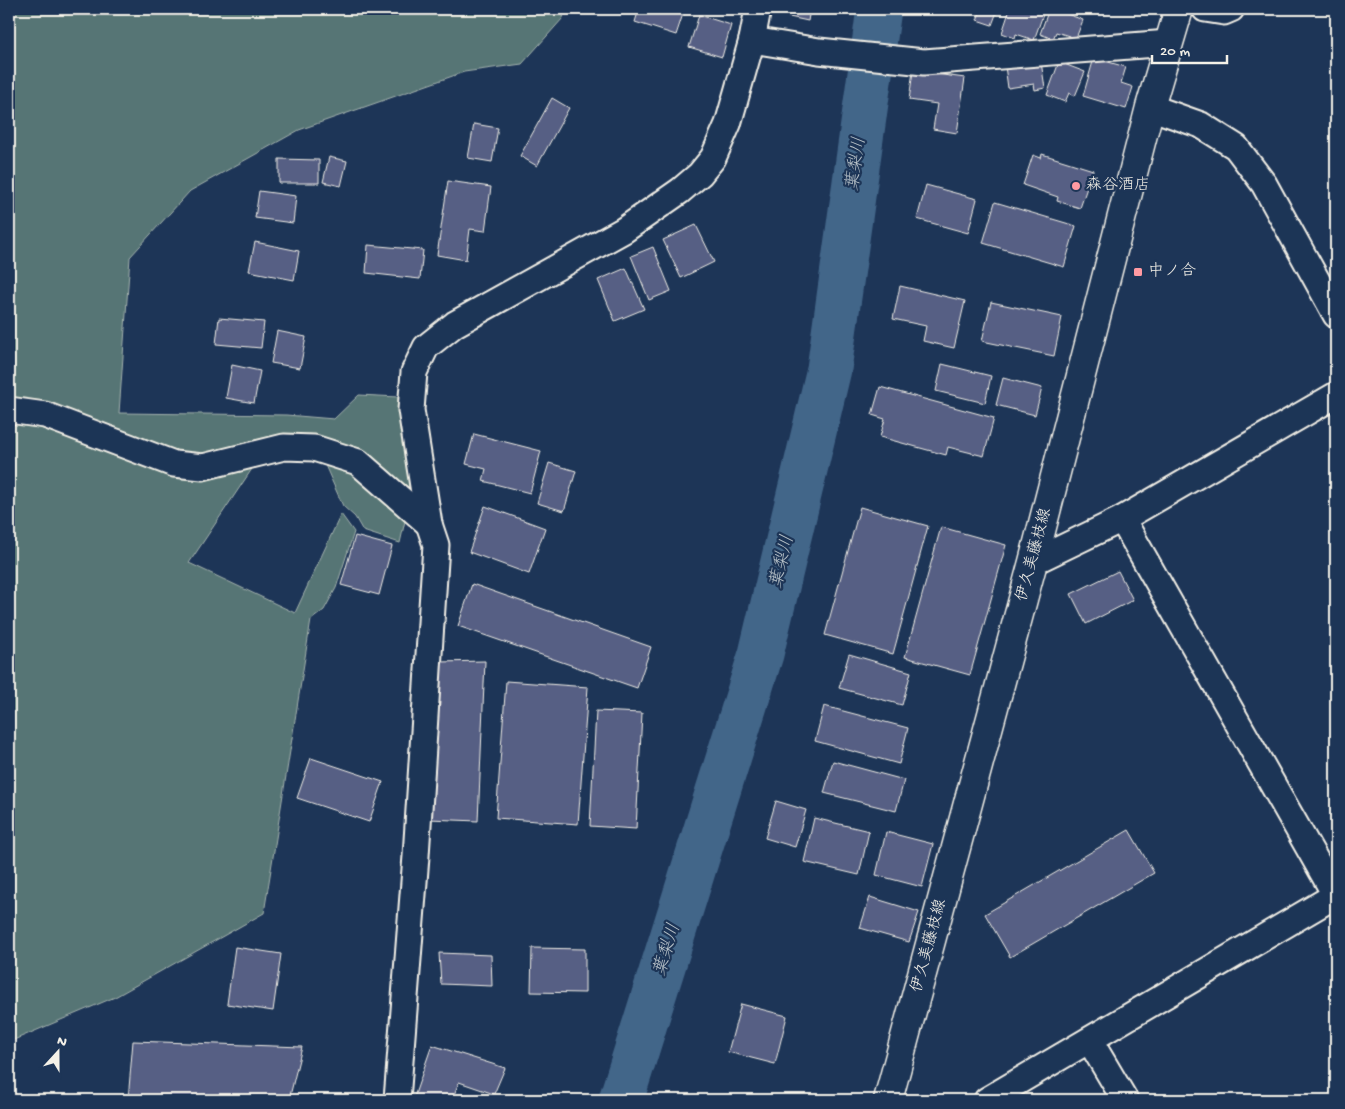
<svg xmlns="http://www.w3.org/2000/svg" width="1345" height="1109" font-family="'Gochi Hand','Klee One',sans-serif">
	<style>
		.green { fill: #567574; stroke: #a5b3ae }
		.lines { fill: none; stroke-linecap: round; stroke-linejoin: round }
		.river { stroke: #436689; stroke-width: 45 }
		.building { fill: #565e84; stroke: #f4f1e8 }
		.minor-casing { stroke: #f4f1e8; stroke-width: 29 }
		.major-casing { stroke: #f4f1e8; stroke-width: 31 }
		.minor { stroke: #1d3557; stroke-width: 25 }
		.major { stroke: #1d3557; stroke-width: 28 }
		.poi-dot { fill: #ff9aa2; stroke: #1d3557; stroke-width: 2 }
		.labels { text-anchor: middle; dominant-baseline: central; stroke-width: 4.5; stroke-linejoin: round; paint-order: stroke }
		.poi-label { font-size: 16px; fill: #f4f1e8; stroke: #1d3557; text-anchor: start }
		.street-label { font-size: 16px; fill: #f4f1e8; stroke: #1d3557 }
		.water-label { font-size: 18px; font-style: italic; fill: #b6c0c7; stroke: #1d3557 }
	</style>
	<rect width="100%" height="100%" fill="#1d3557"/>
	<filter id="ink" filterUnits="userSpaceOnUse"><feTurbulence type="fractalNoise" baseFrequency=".02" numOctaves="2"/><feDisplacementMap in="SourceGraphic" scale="10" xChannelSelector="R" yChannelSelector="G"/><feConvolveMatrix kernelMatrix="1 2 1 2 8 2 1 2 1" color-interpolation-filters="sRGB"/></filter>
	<g filter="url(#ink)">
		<!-- green -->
		<path class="green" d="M9,9h556l-2,9 -41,46 -58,8 -165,58 -109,61 -60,66 -11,156 167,2 48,4 25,-24 39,2 6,28 6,74 -10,44 -37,-12 -8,-14 -12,-11 -26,-59 -51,1 -77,115 106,50 46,-99 13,18 -18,56 -12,22 -13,10 -47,293 -149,84 -106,45z"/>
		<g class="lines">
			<!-- river -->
			<path class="river" d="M621,1100l140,-446 68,-285 50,-360"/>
		</g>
		<!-- building -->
		<g class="building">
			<path d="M639,9h39l6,2 -8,24 -41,-13z"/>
			<path d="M782,9h28l-2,12 -28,-6z"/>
			<path d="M976,9h22l-6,16 -15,-5 4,-10z"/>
			<path d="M1010,9h35l-11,31 -18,-6 -1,4 -13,-5z"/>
			<path d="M1049,9h14l-1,3 21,8 -7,18 -20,-6 -3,7 -13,-5z"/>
			<path d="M699,15l32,10 -9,32 -33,-10z"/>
			<path d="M1094,58l32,9 -5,16 12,4 -7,22 -43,-13z"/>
			<path d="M1041,62l4,26 -10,2 -1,-6 -26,4 -3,-22z"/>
			<path d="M1059,62l26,10 -10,24 -6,-3 -4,9 -18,-7z"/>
			<path d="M913,71l52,7 -8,55 -24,-4 4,-25 -28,-4z"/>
			<path d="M552,98l17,10 -32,58 -17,-10z"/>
			<path d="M474,124l24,4 -6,34 -24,-4z"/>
			<path d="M1042,154l51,16 -13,38 -23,-7 1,-4 -35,-12 10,-30 8,3z"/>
			<path d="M329,157l18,4 -6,25 -18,-4z"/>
			<path d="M279,159l40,1v23h-40z"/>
			<path d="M448,181l43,6 -6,44 -15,-2 -4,31 -29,-5z"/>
			<path d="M926,185l51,14 -9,34 -51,-14z"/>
			<path d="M259,191l37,5 -3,27 -38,-5z"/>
			<path d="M995,202l81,24 -12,41 -81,-24z"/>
			<path d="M696,225l18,37 -33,16 -18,-38z"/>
			<path d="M255,242l44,9 -5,29 -45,-9z"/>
			<path d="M368,245l55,5 -3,29 -54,-6z"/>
			<path d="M653,247l18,44 -22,9 -18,-44z"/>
			<path d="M626,268l18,41 -29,12 -17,-41z"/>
			<path d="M900,286l65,15 -11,47 -31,-7 3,-15 -33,-7z"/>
			<path d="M991,302l71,15 -8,39 -72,-15z"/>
			<path d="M219,318l45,4 -3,26 -45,-4z"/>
			<path d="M277,331l29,6 -6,31 -29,-5z"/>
			<path d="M942,364l49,12 -6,27 -49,-12z"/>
			<path d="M232,365l28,6 -6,32 -28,-5z"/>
			<path d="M1003,378l39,10 -7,27 -39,-10z"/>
			<path d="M880,387l114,31 -10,38 -36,-9 -2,8 -66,-18 5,-18 -13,-4z"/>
			<path d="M474,434l67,17 -11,42 -47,-12 3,-12 -20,-5z"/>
			<path d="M549,463l27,8 -12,40 -27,-8z"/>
			<path d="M485,506l60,22 -16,46 -60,-22z"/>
			<path d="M860,507l68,19 -35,128 -68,-19z"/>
			<path d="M941,527l65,18 -36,130 -65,-18z"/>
			<path d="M355,536l37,10 -13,49 -38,-10z"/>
			<path d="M1118,571l15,29 -47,24 -15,-30z"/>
			<path d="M472,584l179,63 -14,41 -179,-62z"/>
			<path d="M849,654l62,18 -9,33 -63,-17z"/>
			<path d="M485,661l-7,160 -49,-2 11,-157z"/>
			<path d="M506,681l82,6 -10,137 -82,-6z"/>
			<path d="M824,706l84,22 -9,36 -84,-23z"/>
			<path d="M596,711l46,2 -6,116 -46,-3z"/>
			<path d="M311,758l72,24 -14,40 -72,-24z"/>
			<path d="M833,761l71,19 -8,31 -72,-18z"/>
			<path d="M776,801l30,9 -11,37 -30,-9z"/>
			<path d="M814,818l55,13 -10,44 -55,-13z"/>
			<path d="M1129,830l25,43 -144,84 -25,-43z"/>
			<path d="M886,832l47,12 -11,43 -46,-12z"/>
			<path d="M870,897l49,15 -10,30 -49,-14z"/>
			<path d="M235,947l46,7 -8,57 -46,-7z"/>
			<path d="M532,948l53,1v44l-54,-1z"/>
			<path d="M439,953l52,2 1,31 -51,-2z"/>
			<path d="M741,1004l46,12 -12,48 -47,-12z"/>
			<path d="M133,1041l169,6 -13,53h-161z"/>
			<path d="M432,1045l73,23 -11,26 -35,-12 -7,18h-39z"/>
		</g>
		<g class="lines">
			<defs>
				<g id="minor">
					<path d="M1205,9l19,3 7,-3"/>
					<path d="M752,40l6,-31"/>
					<path d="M1150,107l51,18 35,22 28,37 72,131"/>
					<path d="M9,410l36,5 129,49 29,3 81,-20 30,1 44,14 71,62"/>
					<path d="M1122,519l214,377"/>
					<path d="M1033,562l89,-43 214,-124"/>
					<path d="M1090,1041l35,59"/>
					<path d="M397,1100l19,-244 20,-311 -7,-21 -18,-114 3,-38 12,-25 29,-23 169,-94 56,-39 20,-17 13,-16 15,-34 24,-84 67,11 105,11 245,-19"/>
					<path d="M987,1100l349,-205"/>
				</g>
				<path id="major" d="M888,1100l145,-538 117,-455 29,-98"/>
			</defs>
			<!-- minor casing -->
			<use href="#minor" class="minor-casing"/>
			<!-- major casing -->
			<use href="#major" class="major-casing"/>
			<!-- minor -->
			<use href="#minor" class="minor"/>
			<!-- major -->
			<use href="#major" class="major"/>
		</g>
	</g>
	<!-- markers -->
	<g class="poi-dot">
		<circle cx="1076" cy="186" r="5"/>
		<rect x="1133" y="267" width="10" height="10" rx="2.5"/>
	</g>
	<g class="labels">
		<!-- poi labels -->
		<g class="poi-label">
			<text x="1086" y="186">森谷酒店</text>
			<text x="1148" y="272">中ノ合</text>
		</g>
		<!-- street labels -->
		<g class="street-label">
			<text transform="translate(1035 555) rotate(-75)">伊久美藤枝線</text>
			<text transform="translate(930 946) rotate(-75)">伊久美藤枝線</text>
		</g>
		<!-- water labels -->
		<g class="water-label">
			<text transform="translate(857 164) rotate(-82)">葉梨川</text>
			<text transform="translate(783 562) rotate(-77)">葉梨川</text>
			<text transform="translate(668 950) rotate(-73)">葉梨川</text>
		</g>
	</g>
	<!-- margin -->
	<rect width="1345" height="1109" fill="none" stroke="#1d3557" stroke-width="30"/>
	<rect x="15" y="15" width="1315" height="1079" fill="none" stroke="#f4f1e8" stroke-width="2" filter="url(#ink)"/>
	<!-- north arrow -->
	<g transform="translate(58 1052) rotate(21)" stroke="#1d3557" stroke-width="4" paint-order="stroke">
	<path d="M0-4L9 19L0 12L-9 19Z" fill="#f4f1e8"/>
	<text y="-8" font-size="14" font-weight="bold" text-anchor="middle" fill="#f4f1e8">N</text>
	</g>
	<!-- scale -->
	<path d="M1152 55v8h75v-8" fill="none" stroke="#f4f1e8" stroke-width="2.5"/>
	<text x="1160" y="55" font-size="15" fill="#f4f1e8" stroke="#1d3557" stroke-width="4" paint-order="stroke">20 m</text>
</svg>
